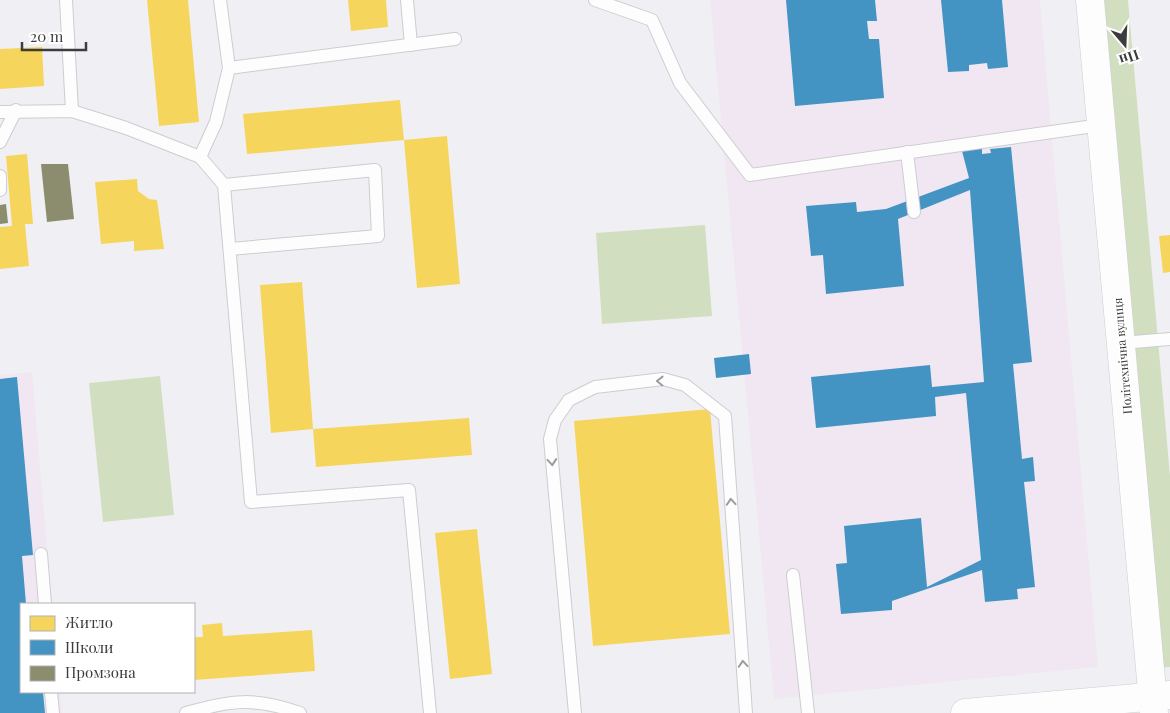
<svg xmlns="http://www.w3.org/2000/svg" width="1170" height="713" font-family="'Playfair Display',serif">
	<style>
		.education { fill: #f1e7f2 }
		.green { fill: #d1dfc0 }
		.homes { fill: #f6d55c }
		.schools { fill: #4393c3 }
		.industry { fill: #8c8c6e }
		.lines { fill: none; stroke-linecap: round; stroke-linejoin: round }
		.lane-casing { stroke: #cdcdd0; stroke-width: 14 }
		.secondary-casing { stroke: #cdcdd0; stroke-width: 29 }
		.lane { stroke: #fdfdfd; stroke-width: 12 }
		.secondary { stroke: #fdfdfd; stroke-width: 28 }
		.oneway { stroke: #9c9c9e }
		.labels { text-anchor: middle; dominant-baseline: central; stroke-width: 5; stroke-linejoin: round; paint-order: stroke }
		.street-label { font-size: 12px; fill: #3c3c3e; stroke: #fff }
	</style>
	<rect width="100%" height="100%" fill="#f0f0f4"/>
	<!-- education -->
	<g class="education">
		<path d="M710,0h330l58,667 -324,32z"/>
		<path d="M32,372l20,232h-31v88h39l2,21h-62v-338z"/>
	</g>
	<!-- green -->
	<g class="green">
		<path d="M1090,0h38l42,476v191l-20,2z"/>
		<path d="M705,225l7,91 -110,8 -6,-91z"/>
		<path d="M160,376l14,139 -71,7 -14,-139z"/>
	</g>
	<!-- homes -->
	<g class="homes">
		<path d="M147,0h41l11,122 -40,4z"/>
		<path d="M348,0h38l2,27 -37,4z"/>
		<path d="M42,47l2,39 -44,3v-40z"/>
		<path d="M400,100l4,40 -157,14 -4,-40z"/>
		<path d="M447,136l13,148 -43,4 -13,-148z"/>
		<path d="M27,154l6,70h-8l4,42 -29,3v-42l12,-1 -6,-70z"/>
		<path d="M137,179l1,12 11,8 8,1 7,49 -30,2v-10l-33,3 -6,-62z"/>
		<path d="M1170,235v37l-7,1 -4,-37z"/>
		<path d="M302,282l11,147 156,-11 3,37 -156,12 -3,-38 -42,4 -11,-148z"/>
		<path d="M710,409l20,225 -137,12 -19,-225z"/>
		<path d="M477,529l15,145 -42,5 -15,-146z"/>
		<path d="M222,623l1,13 89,-6 3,41 -121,9v-43h9l-1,-12z"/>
	</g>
	<!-- schools -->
	<g class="schools">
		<path d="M786,0h89l2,21h-10l2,18h10l5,59 -89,8z"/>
		<path d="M941,0h61l6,67 -20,2 -1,-6 -18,2v6l-21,1z"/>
		<path d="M982,145v9l9,-1 -1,-4 21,-2 21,215 -19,2 9,95 11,-2 2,24 -11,1 11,105 -18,2 1,10 -33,3 -3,-32 -90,31v9l-51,4 -5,-50 11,-1 -3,-37 77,-8 6,69 54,-27 -15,-167 -31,4 1,19 -120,12 -5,-51 119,-12 2,22 52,-5 -14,-192 -72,29 6,67 -78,8 -3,-39 -12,1 -5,-50 50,-4 1,10 29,-3 83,-31 -8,-31z"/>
		<path d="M749,354l2,20 -35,4 -2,-20z"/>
		<path d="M17,377l16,178 -11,1 4,48h-5v88h22l2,21h-45v-334z"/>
	</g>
	<!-- industry -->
	<g class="industry">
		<path d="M41,164h27l6,55 -27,3z"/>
		<path d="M6,204l2,19 -8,1v-19z"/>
	</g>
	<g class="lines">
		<defs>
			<g id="lane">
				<path d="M66,0l6,111"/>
				<path d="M407,0l4,45"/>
				<path d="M595,0l57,20 28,63 70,92 351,-50"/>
				<path d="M229,68l226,-29"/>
				<path d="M0,112l72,-1 54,17 74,29 24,28 27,317 158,-12 21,223"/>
				<path d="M0,142l16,-32"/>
				<path d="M907,152l7,60"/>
				<path d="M200,157l16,-35 13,-54 -9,-68"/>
				<path d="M0,176v14"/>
				<path d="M224,185l151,-15 3,66 -148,13"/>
				<path d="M1121,343l49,-4"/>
				<path d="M41,554l4,50"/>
				<path d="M793,575l15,138"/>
				<path d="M51,692l2,21"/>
				<path d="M186,713c45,-13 69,-16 114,0"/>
				<path d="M575,713l-25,-274 5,-19 14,-20 26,-13 68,-8 22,6 40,31 21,297"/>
			</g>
			<g id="secondary">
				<path d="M1090,0l64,713"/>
				<path d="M965,713l205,-18"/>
			</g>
		</defs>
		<!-- lane casing -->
		<use href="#lane" class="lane-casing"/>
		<!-- secondary casing -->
		<use href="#secondary" class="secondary-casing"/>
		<!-- lane -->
		<use href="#lane" class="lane"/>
		<!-- secondary -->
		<use href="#secondary" class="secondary"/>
	</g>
	<!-- one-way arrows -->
	<defs><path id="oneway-chevron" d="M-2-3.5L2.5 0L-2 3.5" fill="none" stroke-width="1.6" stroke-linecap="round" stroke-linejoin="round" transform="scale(1.25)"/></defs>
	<g class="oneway">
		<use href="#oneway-chevron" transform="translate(660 381) rotate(-179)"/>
		<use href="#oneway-chevron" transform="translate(552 462) rotate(85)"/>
		<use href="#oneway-chevron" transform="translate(731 502) rotate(-94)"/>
		<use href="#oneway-chevron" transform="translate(743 664) rotate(-94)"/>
	</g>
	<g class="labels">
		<!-- street labels -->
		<g class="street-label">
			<text transform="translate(1122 356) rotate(-95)">Політехнічна вулиця</text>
		</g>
	</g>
	<!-- legend -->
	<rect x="20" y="603" width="175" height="90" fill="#ffffff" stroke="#b1b1b2"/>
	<rect x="30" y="616" width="25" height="15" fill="#f6d55c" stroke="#b1b1b2"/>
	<text x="65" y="628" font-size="15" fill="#3c3c3e">Житло</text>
	<rect x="30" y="640" width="25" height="15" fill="#4393c3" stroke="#b1b1b2"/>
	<text x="65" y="653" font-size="15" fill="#3c3c3e">Школи</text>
	<rect x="30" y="666" width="25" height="15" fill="#8c8c6e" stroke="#b1b1b2"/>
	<text x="65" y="678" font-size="15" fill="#3c3c3e">Промзона</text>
	<!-- north arrow -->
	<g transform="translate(1125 45) rotate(161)" stroke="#ffffff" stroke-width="4" paint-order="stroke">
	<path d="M0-4L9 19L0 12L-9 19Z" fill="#3c3c3e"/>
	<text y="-8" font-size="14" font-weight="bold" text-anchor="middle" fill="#3c3c3e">Пн</text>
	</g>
	<!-- scale -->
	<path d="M22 42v8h64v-8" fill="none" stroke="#3c3c3e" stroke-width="2.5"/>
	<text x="30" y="42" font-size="15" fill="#3c3c3e" stroke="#ffffff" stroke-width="4" paint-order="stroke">20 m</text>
</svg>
